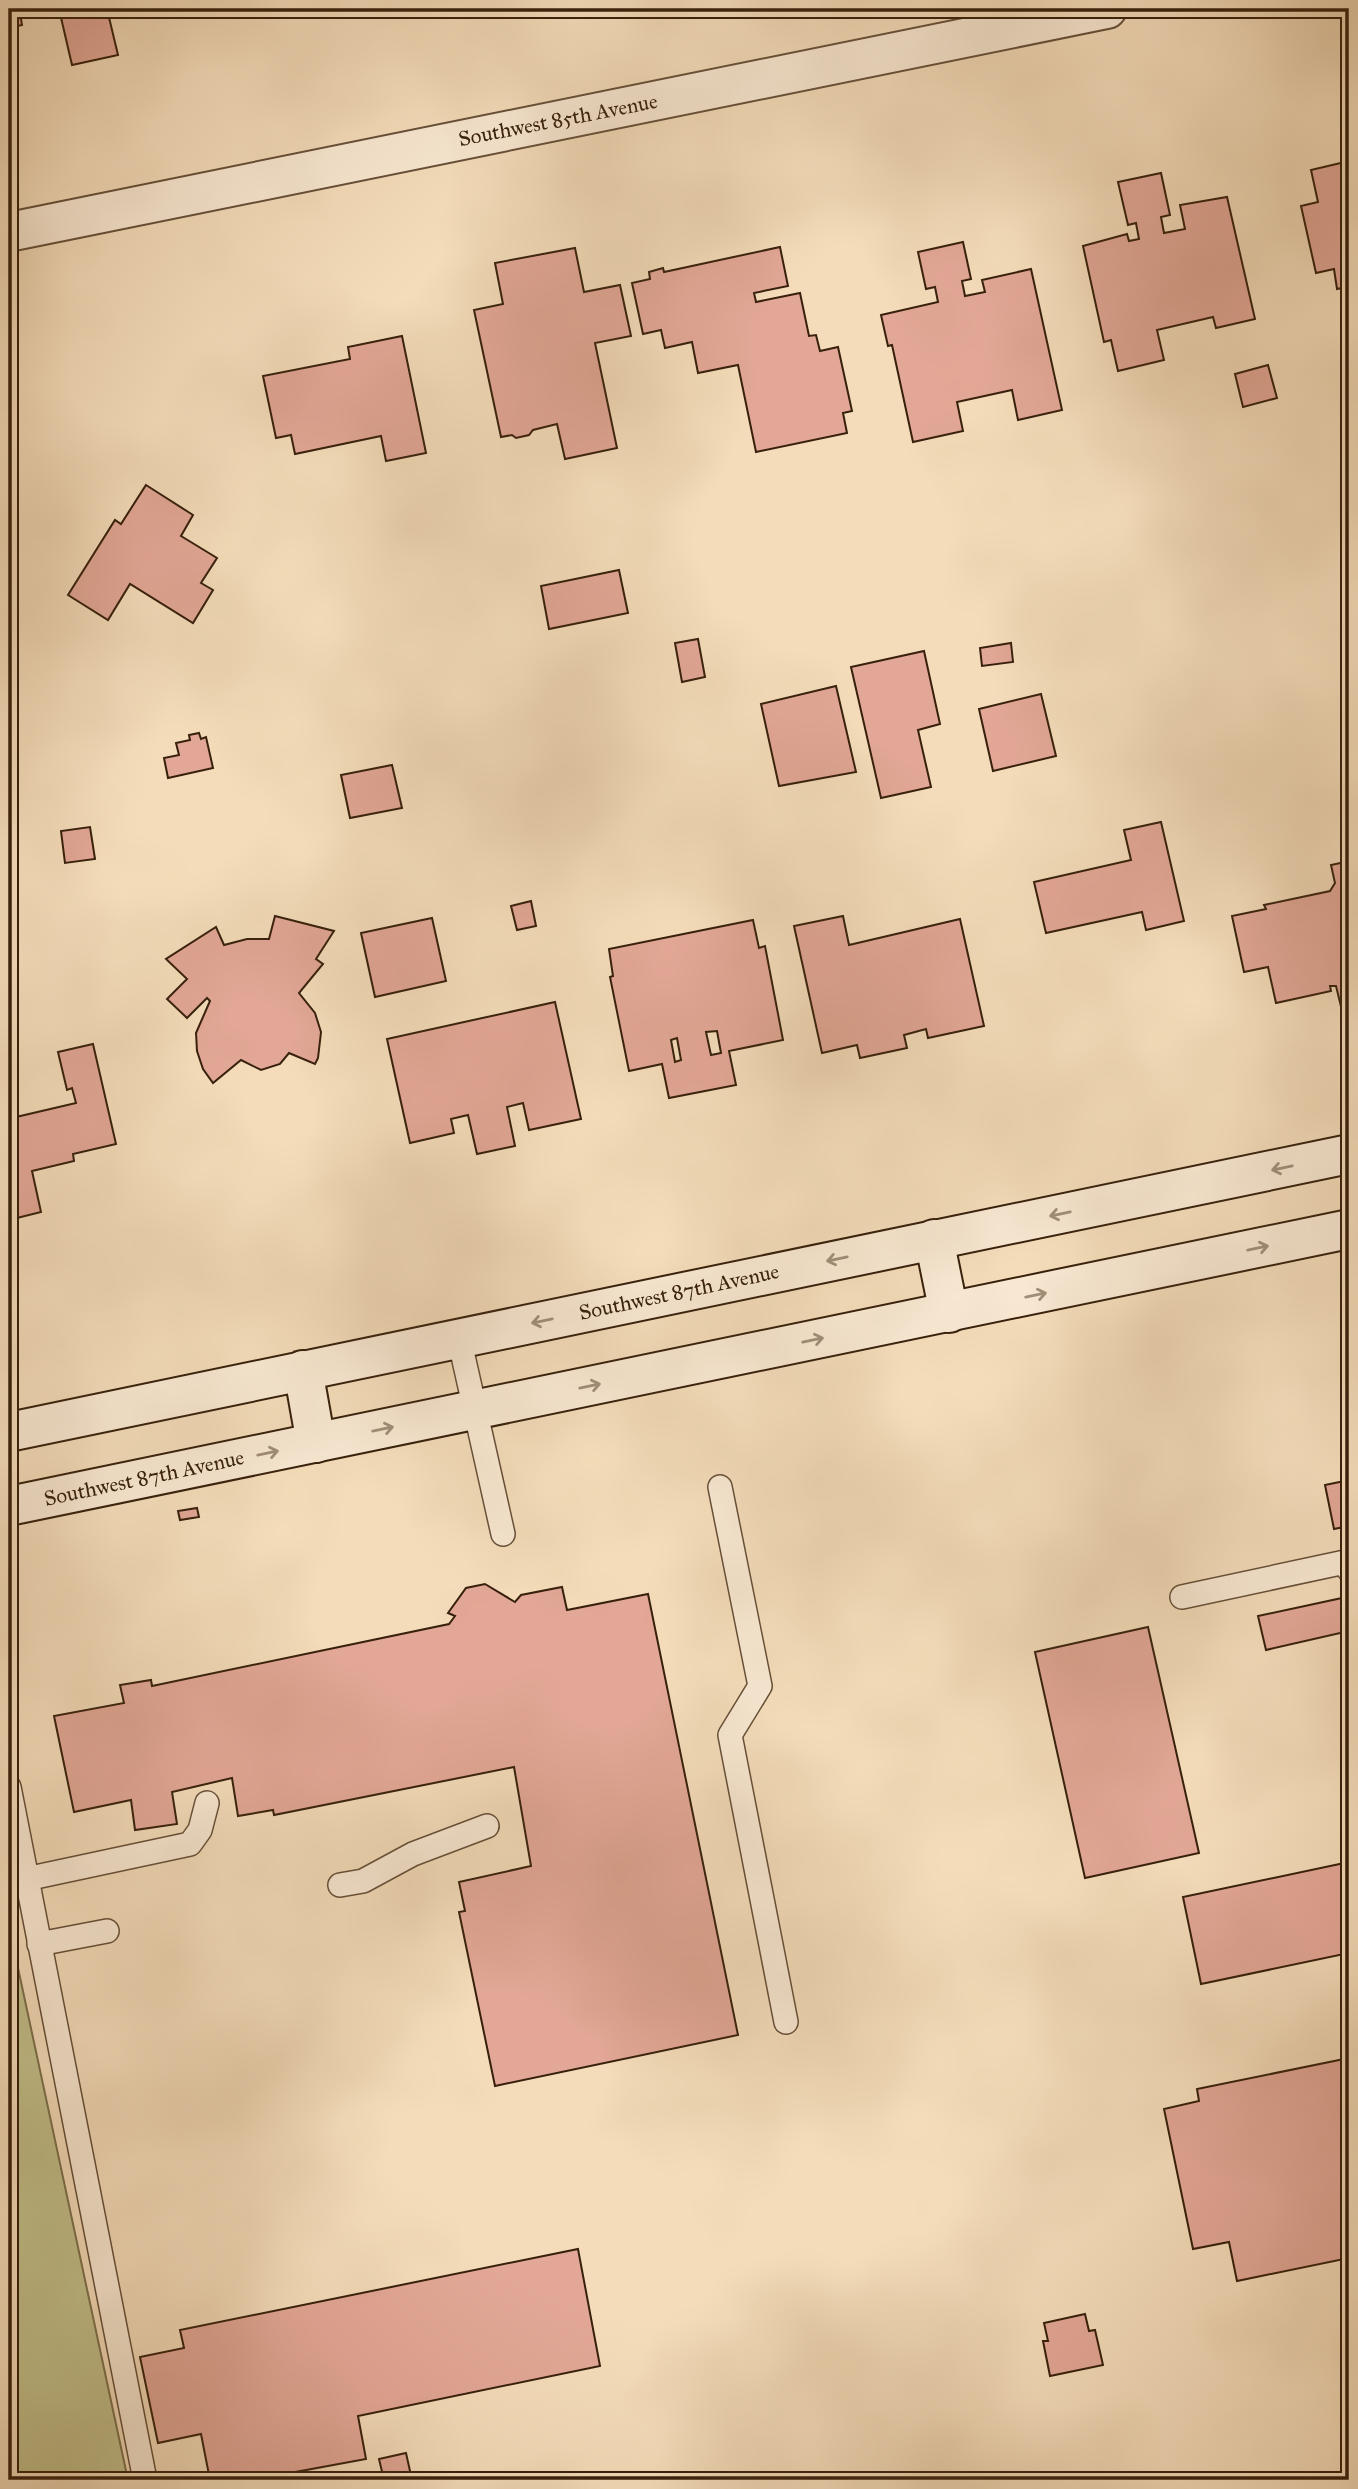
<svg xmlns="http://www.w3.org/2000/svg" width="1358" height="2489" font-family="'IM FELL Great Primer',serif">
	<style>
		.green { fill: #c1bf8b; stroke: #7c704c; stroke-width: 2 }
		.building { fill: #e2a796; stroke: #37200c; stroke-width: 2; fill-rule: evenodd }
		.lines { fill: none; stroke-linecap: round; stroke-linejoin: round }
		.lane-casing { stroke: #664f38; stroke-width: 26 }
		.street-casing { stroke: #664f38; stroke-width: 42 }
		.secondary-casing { stroke: #37200c; stroke-width: 42 }
		.lane { stroke: #f8e8d2; stroke-width: 23 }
		.street { stroke: #f8e8d2; stroke-width: 38 }
		.secondary { stroke: #f8e8d2; stroke-width: 38 }
		.oneway { stroke: #a18e79 }
		.labels { text-anchor: middle; dominant-baseline: central; stroke-width: 6; stroke-linejoin: round; paint-order: stroke }
		.street-label { font-size: 21px; fill: #37200c; stroke: #f8e8d2 }
	</style>
	<rect width="100%" height="100%" fill="#f4dcba"/>
	<filter id="stains"><feTurbulence type="fractalNoise" baseFrequency=".00286" numOctaves="4"/><feColorMatrix values="0 0 0 0 .2 0 0 0 0 .09 0 0 0 0 .02 0 0 0 .5 -.17"/></filter>
	<radialGradient id="worn" r=".72"><stop offset=".6" stop-color="#630" stop-opacity="0"/><stop offset="1" stop-color="#630" stop-opacity=".3"/></radialGradient>
	<!-- green -->
	<path class="green" d="M9,1926l119,554h-119z"/>
	<!-- building -->
	<g class="building">
		<path d="M9,9h31l-20,4 2,12 -13,3z"/>
		<path d="M59,9h25v2l23,-2 11,46 -46,10z"/>
		<path d="M1349,161v130l-1,1 -1,-5 -10,2 -3,-20 -18,4 -15,-67 17,-4 -7,-32z"/>
		<path d="M1161,173l9,42 -9,2 3,16 21,-4 -5,-24 47,-8 28,122 -39,9 -3,-11 -56,13 7,30 -46,11 -7,-31 -7,2 -21,-96 44,-12 2,7 10,-2 -3,-16 -8,2 -10,-43z"/>
		<path d="M963,242l8,37 -9,2 3,15 20,-4 -3,-12 49,-11 31,141 -44,10 -6,-30 -55,12 6,29 -50,11 -21,-97 -4,1 -7,-31 57,-13 -3,-15 -9,2 -8,-37z"/>
		<path d="M780,247l8,39 -34,7 2,9 44,-9 9,43 7,-1 4,16 18,-4 14,64 -9,2 4,20 -91,19 -18,-87 -40,8 -6,-31 -27,6 -4,-18 -18,4 -11,-51 18,-4 -1,-7 14,-4 1,4z"/>
		<path d="M575,248l9,44 36,-7 11,51 -36,7 22,105 -52,11 -8,-35 -24,6 -4,5 -13,3 -4,-3 -11,2 -27,-127 29,-6 -8,-41z"/>
		<path d="M402,336l24,117 -40,8 -5,-25 -86,18 -4,-19 -15,3 -13,-62 87,-17 -2,-12z"/>
		<path d="M1268,365l9,33 -34,9 -8,-33z"/>
		<path d="M146,485l47,30 -12,21 36,22 -16,25 12,7 -20,33 -63,-39 -22,36 -40,-25 47,-75 6,4z"/>
		<path d="M619,570l9,43 -79,16 -8,-43z"/>
		<path d="M698,639l7,38 -23,5 -7,-39z"/>
		<path d="M1011,643l2,19 -31,4 -2,-18z"/>
		<path d="M924,651l16,73 -22,6 13,57 -50,11 -30,-131z"/>
		<path d="M836,686l20,86 -77,14 -18,-82z"/>
		<path d="M1041,694l15,62 -63,15 -14,-62z"/>
		<path d="M199,733l2,6 5,-2 7,31 -45,10 -4,-20 15,-3 -3,-12 14,-3 -1,-5z"/>
		<path d="M392,765l10,43 -52,10 -9,-43z"/>
		<path d="M1161,822l23,99 -38,9 -4,-18 -96,21 -12,-51 97,-22 -7,-30z"/>
		<path d="M90,827l5,32 -30,4 -4,-32z"/>
		<path d="M1349,846v125l-6,1 1,3 5,-1v48l-4,1 -9,-37h-6l1,5 -55,12 -8,-36 -24,5 -12,-56 34,-7 -2,-4 66,-14 5,-8 -4,-18 14,-3 -4,-15z"/>
		<path d="M531,901l5,25 -19,4 -6,-24z"/>
		<path d="M275,916l59,15 -18,28 7,5 -24,29 16,20 6,19 -3,26 -3,6 -26,-11 -9,11 -19,6 -20,-10 -28,23 -10,-14 -6,-18 -1,-18 14,-32 -3,-3 -20,20 -20,-19 20,-20 -21,-20 50,-32 8,18 23,-6h22z"/>
		<path d="M843,916l6,29 111,-26 24,107 -56,12 -2,-9 -22,6 3,13 -47,10 -3,-13 -35,8 -28,-127z"/>
		<path d="M432,918l14,63 -71,16 -14,-64z"/>
		<path d="M753,920l6,28 6,-2 18,94 -54,11 7,34 -67,13 -7,-34 -33,7 -19,-94 3,-1 -4,-27zM717,1031l4,22 -10,2 -5,-23zM677,1038l4,22 -6,2 -4,-22z"/>
		<path d="M555,1002l26,117 -52,11 -6,-27 -16,4 8,39 -38,8 -9,-39 -17,4 3,14 -44,10 -23,-104z"/>
		<path d="M93,1044l23,100 -43,10 1,7 -42,10 9,41 -32,8v-109l5,-1 2,7 60,-14 -4,-15 -5,2 -9,-38z"/>
		<path d="M1349,1480v46l-15,3 -9,-44z"/>
		<path d="M197,1508l2,9 -19,3 -2,-9z"/>
		<path d="M485,1584l30,18 6,-7 41,-8 5,23 81,-16 90,441 -243,51 -36,-174 6,-1 -6,-29 72,-16 -17,-99 -240,48 -1,-5 -35,6 -6,-38 -60,14 5,32 -42,6 -4,-30 -57,12 -20,-96 70,-13 -4,-18 31,-5 1,6 297,-62 6,-8 -7,-3 18,-25z"/>
		<path d="M1342,1598l7,33 -83,19 -8,-34z"/>
		<path d="M1148,1627l51,226 -114,25 -50,-226z"/>
		<path d="M1349,1862v91l-148,31 -18,-87z"/>
		<path d="M1349,2058v200l-112,23 -8,-39 -36,7 -29,-140 35,-8 -2,-12z"/>
		<path d="M578,2249l22,117 -242,50 8,43 -114,21h-42l-9,-46 -43,9 -18,-86 44,-9 -4,-18z"/>
		<path d="M1085,2314l4,17 6,-1 8,35 -53,11 -7,-35h5l-4,-18z"/>
		<path d="M406,2453l6,27h-28l-5,-21z"/>
	</g>
	<g class="lines">
		<defs>
			<g id="lane">
				<path d="M459,1338l44,196"/>
				<path d="M720,1487l40,199 -30,49 56,287"/>
				<path d="M1182,1597l163,-35 4,8"/>
				<path d="M9,1787l136,693"/>
				<path d="M26,1879l164,-35 10,-14 7,-27"/>
				<path d="M340,1885l23,-4 50,-27 74,-28"/>
				<path d="M39,1944l68,-13"/>
			</g>
			<path id="street" d="M9,232l1098,-223"/>
			<g id="secondary">
				<path d="M934,1239l15,74"/>
				<path d="M303,1370l13,73"/>
				<path d="M9,1432l1340,-278"/>
				<path d="M9,1506l1340,-277"/>
			</g>
		</defs>
		<!-- lane casing -->
		<use href="#lane" class="lane-casing"/>
		<!-- street casing -->
		<use href="#street" class="street-casing"/>
		<!-- secondary casing -->
		<use href="#secondary" class="secondary-casing"/>
		<!-- lane -->
		<use href="#lane" class="lane"/>
		<!-- street -->
		<use href="#street" class="street"/>
		<!-- secondary -->
		<use href="#secondary" class="secondary"/>
	</g>
	<!-- one-way arrows -->
	<defs><path id="oneway-shaft" d="M-6 0H5M1.5-3L5.5 0L1.5 3" fill="none" stroke-width="1.6" stroke-linecap="round" stroke-linejoin="round" transform="scale(1.75)"/></defs>
	<g class="oneway">
		<use href="#oneway-shaft" transform="translate(1282 1168) rotate(168)"/>
		<use href="#oneway-shaft" transform="translate(1060 1214) rotate(168)"/>
		<use href="#oneway-shaft" transform="translate(1258 1248) rotate(-12)"/>
		<use href="#oneway-shaft" transform="translate(837 1259) rotate(168)"/>
		<use href="#oneway-shaft" transform="translate(1036 1295) rotate(-12)"/>
		<use href="#oneway-shaft" transform="translate(542 1321) rotate(168)"/>
		<use href="#oneway-shaft" transform="translate(813 1340) rotate(-12)"/>
		<use href="#oneway-shaft" transform="translate(590 1386) rotate(-12)"/>
		<use href="#oneway-shaft" transform="translate(383 1429) rotate(-12)"/>
		<use href="#oneway-shaft" transform="translate(268 1453) rotate(-12)"/>
	</g>
	<g class="labels">
		<!-- street labels -->
		<g class="street-label">
			<text transform="translate(558 120) rotate(-11)">Southwest 85th Avenue</text>
			<text transform="translate(679 1292) rotate(-12)">Southwest 87th Avenue</text>
			<text transform="translate(144 1478) rotate(-12)">Southwest 87th Avenue</text>
		</g>
	</g>
	<!-- margin -->
	<rect width="1358" height="2489" fill="none" stroke="#f4dcba" stroke-width="35"/>
	<rect x="10" y="10" width="1337" height="2468" fill="none" stroke="#37200c" stroke-width="3.5"/>
	<rect x="18" y="18" width="1323" height="2454" fill="none" stroke="#37200c" stroke-width="2"/>
	<rect width="100%" height="100%" filter="url(#stains)"/>
	<rect width="100%" height="100%" fill="url(#worn)"/>
</svg>
